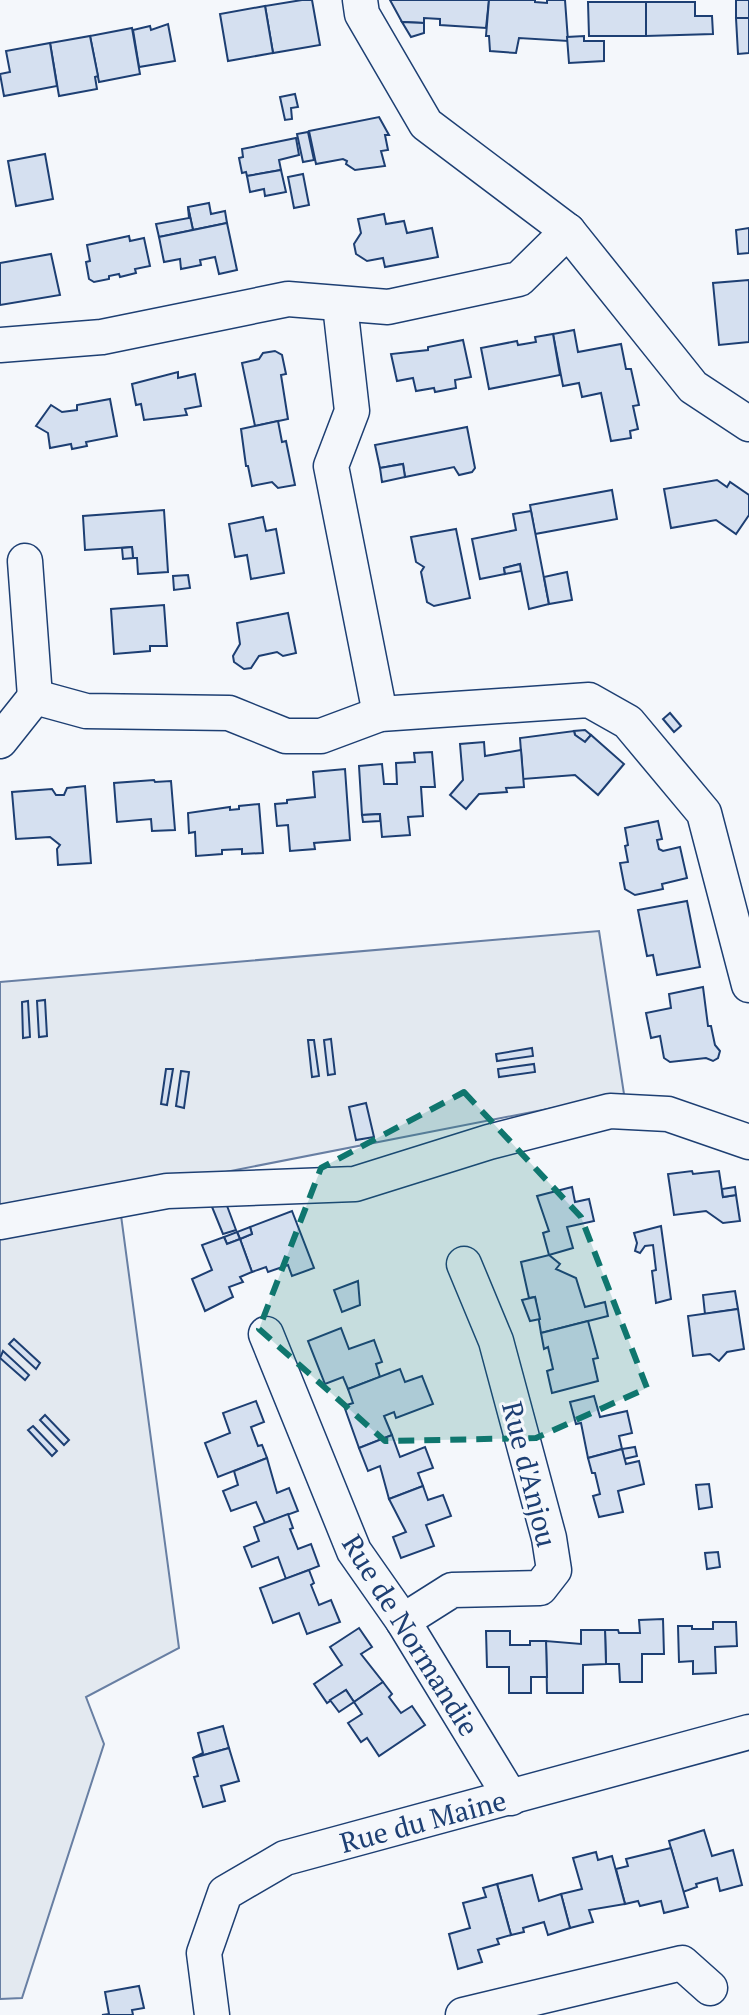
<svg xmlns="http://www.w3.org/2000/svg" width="749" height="2015" font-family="'PT Serif',serif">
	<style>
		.green { fill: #e3e9f0; stroke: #687fa3; stroke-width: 2 }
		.building { fill: #d5e0f0; stroke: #1d3f73; stroke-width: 2 }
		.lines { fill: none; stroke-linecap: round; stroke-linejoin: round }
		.minor-casing { stroke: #1d3f73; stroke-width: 37 }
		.minor { stroke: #f4f7fb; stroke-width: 34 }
		.marked { fill: #0f766e; fill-opacity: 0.2; stroke: #0f766e; stroke-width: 6; stroke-dasharray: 16 10; stroke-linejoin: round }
		.labels { text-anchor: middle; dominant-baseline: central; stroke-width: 6; stroke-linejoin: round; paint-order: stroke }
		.street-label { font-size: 28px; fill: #1d3f73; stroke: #f4f7fb }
	</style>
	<rect width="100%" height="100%" fill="#f4f7fb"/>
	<!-- green -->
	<path class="green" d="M599,931l25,163 -506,99 61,455 -93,49 18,47 -82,254 -22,1v-1017z"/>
	<!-- building -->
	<g class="building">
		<path d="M302,0h10l8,45 -47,8 -8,-47z"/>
		<path d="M390,0h99l-3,28 -46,-3v-6l-16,-1v5l-22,-1z"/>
		<path d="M489,0h46v2l12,1v-3h18l3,41 -49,-3 -3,15 -26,-2 -1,-15h-3z"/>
		<rect x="736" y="0" width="13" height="18"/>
		<path d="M588,2h58v34h-57z"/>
		<path d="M646,2h49v14h17l1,18 -67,2z"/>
		<path d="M265,6l8,47 -45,8 -8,-47z"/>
		<path d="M736,18h13v35l-11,1z"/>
		<path d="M402,22l22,1v10l-13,4z"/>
		<path d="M168,24l7,37 -36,6 -6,-37 17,-4 1,4z"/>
		<path d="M132,28l8,46 -41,8 -9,-46z"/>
		<path d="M90,36l8,40 -3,1 2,12 -38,7 -9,-53z"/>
		<path d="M584,36v5h20v20l-35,2 -2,-26z"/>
		<path d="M50,43l7,43 -53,10 -4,-22 10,-2 -4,-21z"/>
		<path d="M295,94l3,13 -7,1 1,11 -7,1 -5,-23z"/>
		<path d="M379,117l10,18h-4l3,15 -7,1 4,15 -30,4 -9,-6 1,-3 -4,-2 -27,5 -7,-33z"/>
		<path d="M308,132l6,28 -11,2 -6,-28z"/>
		<path d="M296,138l3,17 -20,5 2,10 -34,6 -1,-4 -4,1 -3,-15 4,-1 -1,-8z"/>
		<path d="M45,154l8,45 -37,7 -8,-45z"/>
		<path d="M281,170l5,22 -21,4 -1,-7 -14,3 -3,-16z"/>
		<path d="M303,174l6,31 -15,3 -6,-31z"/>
		<path d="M209,203l2,11 14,-3 2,12 -34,7 -5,-23z"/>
		<path d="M188,207l5,23 -34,7 -3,-13 33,-6z"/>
		<path d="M384,214l2,10 18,-3 3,12 25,-5 6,29 -53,10 -2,-9 -16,3 -11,-7 -2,-10 7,-11 -3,-14z"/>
		<path d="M227,223l10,47 -18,4 -4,-17 -15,3 1,5 -20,4 -1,-10 -16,3 -5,-25z"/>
		<path d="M749,228v25l-11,1 -2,-24z"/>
		<path d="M129,236l1,5 14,-3 6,28 -15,3 1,4 -16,4 -1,-3 -10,2v3l-15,3 -5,-3 -3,-17 4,-1 -3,-16z"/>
		<path d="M51,254l9,41 -60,10v-42z"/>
		<path d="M749,280v62l-30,3 -6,-62z"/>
		<path d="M574,330l4,22 43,-8 5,25h5l8,36 -6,1 5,23 -8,2 1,7 -20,3 -10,-48 -19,4 -3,-14 -16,3 -10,-52z"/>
		<path d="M553,334l7,41 -71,14 -8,-41 36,-7 1,4 18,-3 -1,-5z"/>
		<path d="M463,340l8,37 -16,3 1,8 -21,4 -1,-4 -18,3 -3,-13 -16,3 -6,-27 37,-4v-3z"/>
		<path d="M275,351l7,4 4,19 -5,1 7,44 -33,7 -13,-63 17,-4 4,-6z"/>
		<path d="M178,372v6l17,-4 6,32 -16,3 2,6 -43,5 -3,-16 -5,1 -4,-21z"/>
		<path d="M110,399l7,37 -31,6 1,4 -15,3 -1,-5 -21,4 -2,-15 -12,-7 15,-21 11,7 15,-2v-5z"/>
		<path d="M278,421l4,21 4,-1 9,44 -17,3 -6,-6 -20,4 -4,-20h-2l-5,-37z"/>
		<path d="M467,427l8,41 -3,4 -13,3 -5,-8 -49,10 -2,-13 -23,4 -5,-23z"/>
		<path d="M403,464l2,13 -23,5 -2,-14z"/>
		<path d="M717,480l10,7 3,-5 19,13v20l-13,19 -20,-14 -45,8 -7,-39z"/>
		<path d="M612,490l5,29 -82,15 -5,-29z"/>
		<path d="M164,510l4,62 -30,2 -1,-16h-4l-1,-11 -47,3 -2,-34z"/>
		<path d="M531,511l18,93 -20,5 -9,-45 -16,4 1,6 -25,5 -8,-40 44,-9 -3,-16z"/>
		<path d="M263,517l3,14 10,-2 8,44 -33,6 -4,-24 -12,2 -6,-33z"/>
		<path d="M456,529l14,69 -36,8 -7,-4 -6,-30 3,-5 -8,-5 -5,-25z"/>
		<path d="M132,547l1,11 -10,1 -1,-11z"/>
		<path d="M520,564l1,7 -16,3 -1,-6z"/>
		<path d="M567,572l5,28 -23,4 -5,-27z"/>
		<path d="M188,575l2,13 -16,2 -1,-14z"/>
		<path d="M164,605l3,41h-17v5l-36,3 -3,-45z"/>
		<path d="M288,613l8,40 -13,3 -6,-4 -18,4 -8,12 -7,1 -10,-7 -1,-6 7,-12 -3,-21z"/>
		<path d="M670,713l11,13 -7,6 -11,-13z"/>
		<path d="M585,730l6,5 -6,7 -10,-7 -1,-4z"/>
		<path d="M574,731l1,4 10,7 6,-7 33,29 -26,31 -23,-20 -52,4 -3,-41z"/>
		<path d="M484,742l1,14 36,-6 3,37 -18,1 1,4 -28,2 -13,15 -16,-14 13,-15 -3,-36z"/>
		<path d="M432,752l3,35h-14l2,29 -15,1 2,18 -28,2 -2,-23 -18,1 -3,-49 23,-2 2,20h13l-1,-21 19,-1 -1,-9z"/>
		<path d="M345,769l5,71 -36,3 1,6 -25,2 -2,-26 -11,1 -2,-22 12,-1v-3l28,-3 -2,-25z"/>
		<path d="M154,780l1,2 16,-1 4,49 -23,1 -1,-12 -34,3 -3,-39z"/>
		<path d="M85,786l6,77 -33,2 -1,-16 3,-4 -10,-8 -34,2 -4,-47 40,-3 4,6h8l3,-7z"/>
		<path d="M259,804l4,49 -21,1v-5l-20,1v4l-26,2 -1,-24 -6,1 -1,-20 42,-6v3l9,-1v-3z"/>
		<path d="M380,814v7l-17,1 -1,-7z"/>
		<path d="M658,821l4,18 -5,1 2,9 4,2 17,-4 7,31 -25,6 1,5 -28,6 -10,-6 -5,-26 8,-1 -3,-16 3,-1 -3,-17z"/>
		<path d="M687,901l13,66 -43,8 -4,-20 -6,1 -9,-46z"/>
		<path d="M703,987l5,39h3l4,19 5,6 -2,7 -5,3 -7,-3 -36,4 -6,-4 -4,-22 -9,2 -5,-25 25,-5 -2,-14z"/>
		<path d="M45,1000l2,36 -8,1 -2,-36z"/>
		<path d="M28,1001l2,36 -7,1 -1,-36z"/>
		<path d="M331,1039l4,35 -7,1 -4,-35z"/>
		<path d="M308,1040h6l5,36 -7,1z"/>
		<path d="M532,1048l1,8 -36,5 -1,-7z"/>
		<path d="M534,1064l1,8 -36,5 -1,-8z"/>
		<path d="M166,1069h7l-6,36 -6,-1z"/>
		<path d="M181,1071l8,1 -5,36 -8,-2z"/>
		<path d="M366,1103l8,34 -18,3 -7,-33z"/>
		<path d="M692,1171l1,3 26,-3 4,26 13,-2 4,26 -17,2 -17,-12 -32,4 -6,-41z"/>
		<path d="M572,1187l3,15 14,-3 5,22 -27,6 6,21 -24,7 -6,-22 6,-2 -12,-35z"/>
		<path d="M735,1187l1,8 -13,2 -1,-8z"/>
		<path d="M223,1195l13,35 -13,4 -15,-37z"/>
		<path d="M292,1211l22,57 -22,8 -4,-11 -20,7 -2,-5 -14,5 -12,-33 12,-5 -2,-7z"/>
		<path d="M661,1226l10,73 -15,4 -4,-32 4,-1 -3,-25 -8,1 -5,7 -5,-2 2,-8 -3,-10z"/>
		<path d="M250,1227l2,7 -12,5 -3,-7z"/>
		<path d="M237,1232l3,7 -13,5 -3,-7z"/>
		<path d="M224,1237l3,7 13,-5 12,33 -12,5 3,5 -14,5 4,10 -28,14 -13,-32 20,-9 -10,-25z"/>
		<path d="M549,1255l11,9 -4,5 20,9 9,29 20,-5 3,14 -67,17 -6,-36 -6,1 -8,-36z"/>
		<path d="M358,1281l2,24 -18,7 -8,-22z"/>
		<path d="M735,1291l3,18 -33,5 -2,-19z"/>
		<path d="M535,1297l5,22 -10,2 -8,-21z"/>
		<path d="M738,1309l6,40 -17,3 -8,9 -9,-7 -17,2 -5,-40z"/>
		<path d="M588,1321l10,37 -5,1 5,22 -46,12 -5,-22 6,-2 -5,-22 -4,2 -3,-16z"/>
		<path d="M341,1328l8,21 25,-9 8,22 -6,2 4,13 -32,12 -5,-12 -18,7 -17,-43z"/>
		<path d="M14,1339l26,24 -4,6 -27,-25z"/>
		<path d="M3,1351l26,24 -4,5 -25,-22z"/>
		<path d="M400,1369l5,13 17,-6 11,28 -37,14 -2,-6 -10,4 8,19 -33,13 -15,-42 9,-3 -5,-14z"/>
		<path d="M594,1396l6,21 27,-6 5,22 -13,3 3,13 -34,9 -7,-35 -5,1 -6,-22z"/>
		<path d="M256,1401l8,21 -13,5 7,19 4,-1 5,13 -49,19 -13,-34 25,-10 -7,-20z"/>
		<path d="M45,1415l24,25 -5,5 -24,-25z"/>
		<path d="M33,1426l24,25 -5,5 -24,-26z"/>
		<path d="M392,1435l8,22 25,-10 8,21 -15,5 5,13 -34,13 -9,-33 -12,5 -9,-23z"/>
		<path d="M635,1447l2,9 -13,3 -2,-10z"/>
		<path d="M622,1449l4,15 13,-3 5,23 -26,7 5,21 -24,5 -6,-21 7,-2 -5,-21h-3l-4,-15z"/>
		<path d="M267,1458l10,35 12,-5 9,23 -33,12 -9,-21 -25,9 -8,-20 15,-6 -4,-14z"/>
		<path d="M709,1484l3,23 -13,2 -3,-24z"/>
		<path d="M423,1486l5,14 15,-5 8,21 -25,9 8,21 -33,12 -8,-21 13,-5 -17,-33z"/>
		<path d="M288,1514l5,14 -3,1 8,20 13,-5 8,22 -33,13 -8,-22 -26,10 -8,-20 15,-6 -5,-14z"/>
		<path d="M718,1552l2,15 -13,2 -2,-16z"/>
		<path d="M309,1570l5,13 -3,2 8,20 12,-5 9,22 -33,12 -8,-21 -26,10 -13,-35z"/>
		<path d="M663,1619l1,35h-22v28h-22l-1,-18h-13l-1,-34h13l1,3h21l-1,-13z"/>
		<path d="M713,1622h23l1,24 -22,1 1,26 -23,1v-13l-14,1 -1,-36h14v3h21z"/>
		<path d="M359,1628l13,19 -11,7 22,28 -29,20 -8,-12 -19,13 -13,-19 28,-19 -12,-18z"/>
		<path d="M581,1630h24l1,34 -23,1v28h-36l-1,-52 35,3z"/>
		<path d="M486,1631h24v14h20v-4h16l1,36h-16v16h-22v-26h-22z"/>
		<path d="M383,1682l9,12 -3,3 12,16 11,-7 13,19 -46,31 -12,-18 -6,4 -13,-19 14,-9 -8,-12z"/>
		<path d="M346,1690l8,12 -15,10 -9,-12z"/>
		<path d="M223,1726l6,22 -36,10 10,-5 -5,-20z"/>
		<path d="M229,1748l10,33 -18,5 4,15 -22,6 -9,-30 4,-1 -5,-18z"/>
		<path d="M704,1830l8,26 21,-6 9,35 -22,6 -3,-13 -21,6 1,3 -14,5 -14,-51z"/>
		<path d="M671,1848l17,59 -24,6 -3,-12 -21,5 -2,-5 -13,3 -9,-35 12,-3 -2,-7z"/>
		<path d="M596,1852l2,8 14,-4 13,48 -36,6 4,12 -23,6 -9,-34 21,-5 -9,-31z"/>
		<path d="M532,1875l7,26 22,-7 9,34 -22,7 -4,-13 -21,6 1,4 -13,3 -14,-51z"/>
		<path d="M497,1884l14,51 -14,4 2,5 -21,6 4,12 -24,7 -9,-35 21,-6 -7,-25 23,-6 -3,-9z"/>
		<path d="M139,1986l5,22 -12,2 1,5h-31l7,-1 -4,-22z"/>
	</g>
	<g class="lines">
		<defs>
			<g id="minor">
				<path d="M360,0l2,14 64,110 142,107 125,156 56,37"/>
				<path d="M340,305l12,106 -21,55 49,248"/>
				<path d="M0,345l102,-8 186,-38 100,8 131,-28 49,-48"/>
				<path d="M25,561l10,136"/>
				<path d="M0,741l35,-44 51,14 143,2 57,23h35l59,-22 209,-14 39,22 76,91 45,172"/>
				<path d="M0,1222l167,-31 188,-7 134,-42 121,-31 58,3 81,28"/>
				<path d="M266,1334l88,217 49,70 108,177"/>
				<path d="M403,1621l49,-31 88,-2 14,-18 -5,-32 -53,-197 -32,-77"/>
				<path d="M212,2015l-8,-62 21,-60 60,-35 464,-126"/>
				<path d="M463,2015l219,-52 28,25"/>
			</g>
		</defs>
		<!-- minor casing -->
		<use href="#minor" class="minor-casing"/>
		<!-- minor -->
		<use href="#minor" class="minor"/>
	</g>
	<!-- marked area -->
	<path class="marked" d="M464,1092l117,125 66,171 -111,50 -151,3 -126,-112 62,-161z"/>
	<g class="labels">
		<!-- street labels -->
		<g class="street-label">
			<text transform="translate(530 1474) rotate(76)">Rue d'Anjou</text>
			<text transform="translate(411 1635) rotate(58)">Rue de Normandie</text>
			<text transform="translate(423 1821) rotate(-15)">Rue du Maine</text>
		</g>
	</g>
</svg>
